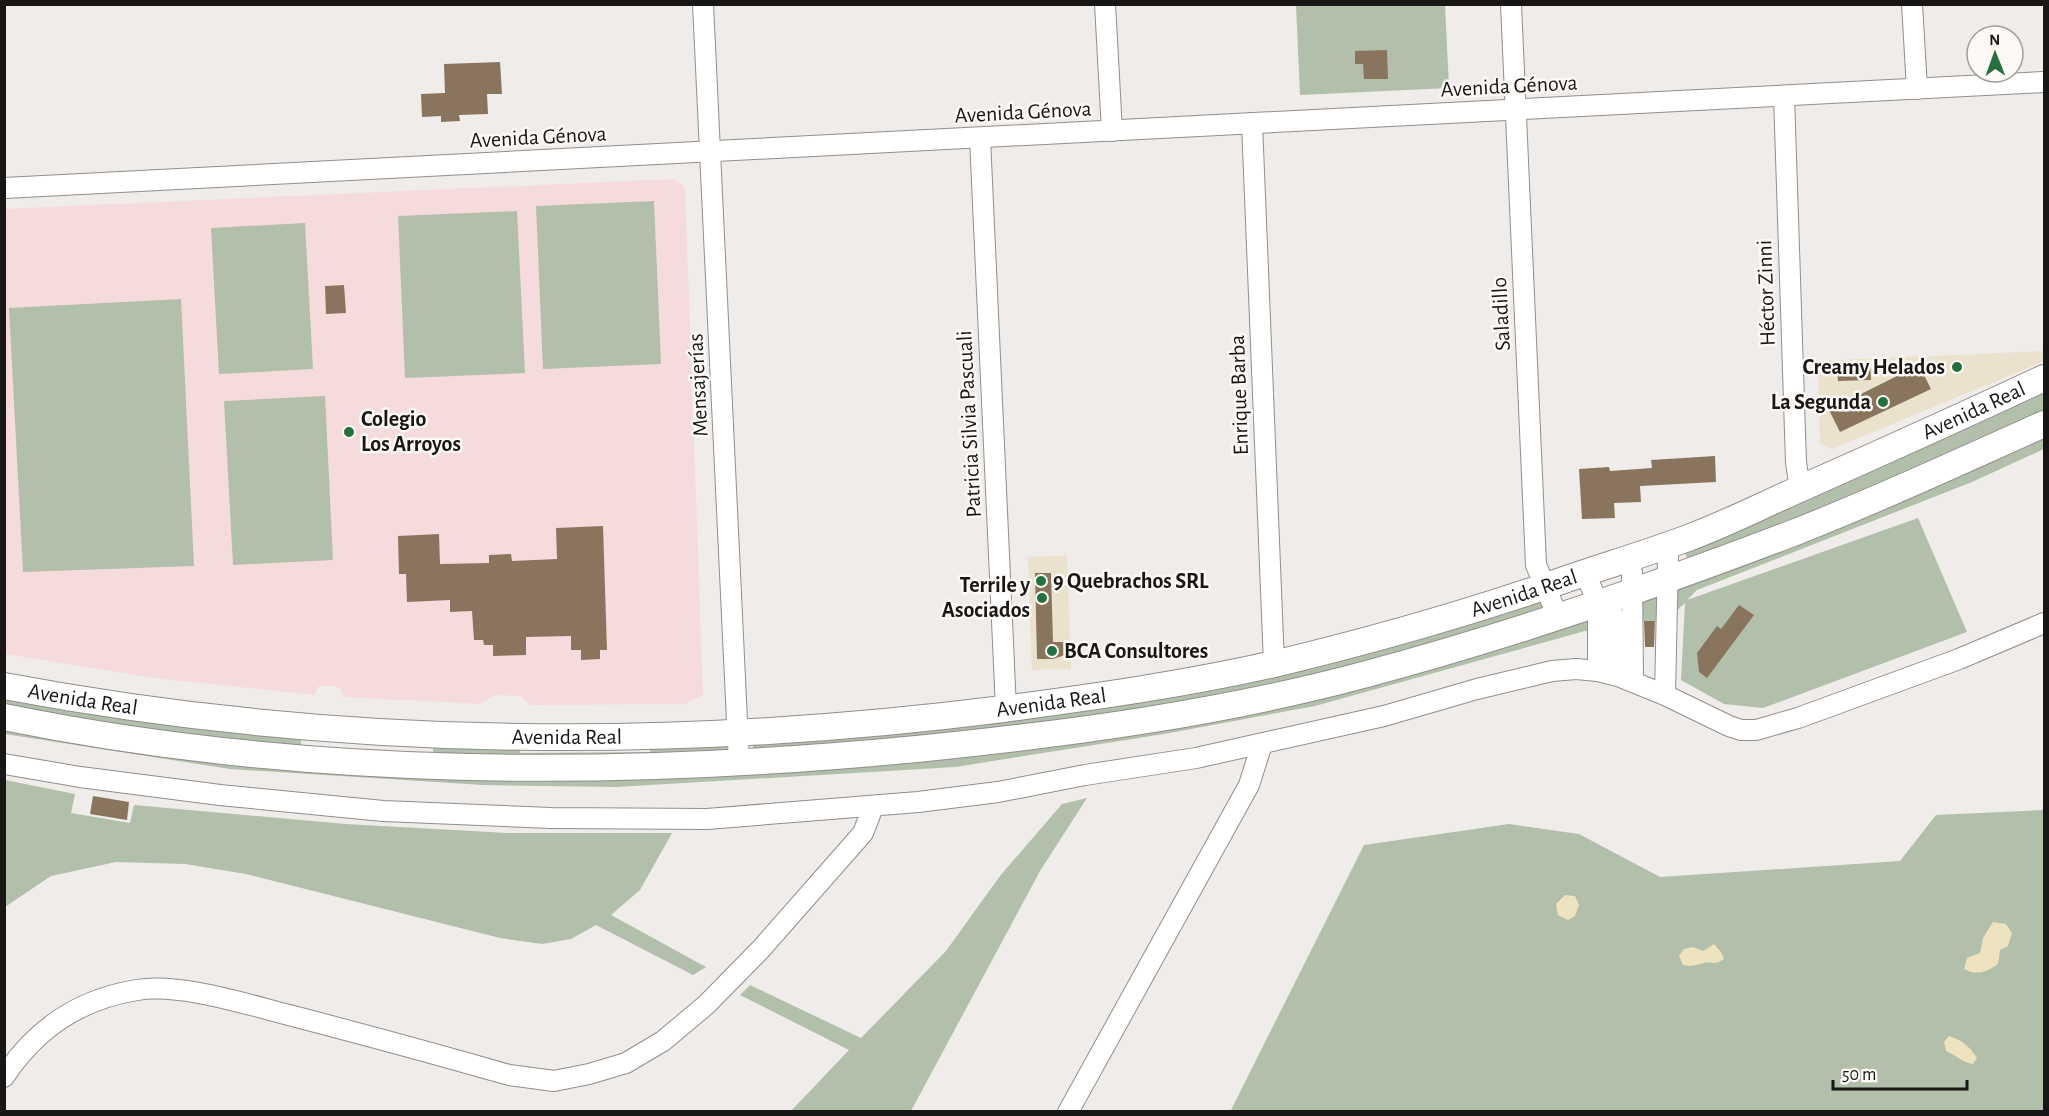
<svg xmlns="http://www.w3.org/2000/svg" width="2049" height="1116" font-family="'Alegreya Sans',sans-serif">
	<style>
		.commercial { fill: #ebe2cd }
		.education { fill: #f6dbdd }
		.green { fill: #b2bfab }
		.sand { fill: #ede3be }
		.building { fill: #89755e }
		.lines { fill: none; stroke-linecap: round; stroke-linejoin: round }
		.minor-casing { stroke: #918e8b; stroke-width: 22 }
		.major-casing { stroke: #918e8b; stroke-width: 28 }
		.minor { stroke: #fff; stroke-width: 20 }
		.major { stroke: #fff; stroke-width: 26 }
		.poi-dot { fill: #25703f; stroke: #fcf9f6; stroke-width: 2 }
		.labels { text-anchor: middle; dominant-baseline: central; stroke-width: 5; stroke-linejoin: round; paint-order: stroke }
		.street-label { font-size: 22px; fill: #181716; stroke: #fcf9f6 }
		.poi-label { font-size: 22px; font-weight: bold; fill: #181716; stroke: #fcf9f6; text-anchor: end }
	</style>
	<rect width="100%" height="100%" fill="#efece9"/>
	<!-- commercial -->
	<g class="commercial">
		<path d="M2044,351v10l-212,88 -12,-6 -2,-82z"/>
		<path d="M1067,556l4,113 -39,1 -4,-113z"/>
	</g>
	<!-- education -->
	<path class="education" d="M674,179l11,9 18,507 -18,9 -155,1 -9,-9 -27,-1 -13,9 -138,-7 -1,-6 -6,-5h-17l-5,9 -159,-17 -150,-24 -1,-445z"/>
	<!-- green -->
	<g class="green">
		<path d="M1296,5h149l4,83 -149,7z"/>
		<path d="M654,201l7,163 -118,5 -7,-163z"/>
		<path d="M517,211l8,162 -120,5 -7,-162z"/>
		<path d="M305,223l8,146 -94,5 -8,-146z"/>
		<path d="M181,299l13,267 -171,6 -14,-264z"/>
		<path d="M2044,385v31l-153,69 -204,74 -3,-9z"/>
		<path d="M325,396l8,164 -100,5 -9,-164z"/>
		<path d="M2044,424v25l-72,33 -275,108 -10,10 231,-82 49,114 -204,76 -39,-4 -43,-24 4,-77 -11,10 -17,8h-21l-14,8 -37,2 -270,75 -151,28 -209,33 -339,20 -133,-2 -253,-16 -225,-35 -1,-17 435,48 553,-24 497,-101z"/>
		<path d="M1537,597l7,9 -1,6 -56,23 -349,83 -385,34v-8l264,-29z"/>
		<path d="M4,691l517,52 -1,10 130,-1 1,-9 75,1 1,9 -293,4 -1,-9 -132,-8v10l-296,-41z"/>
		<path d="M5,780l70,14 -4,19 59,10 4,-18 212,19 161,9h165l-32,57 -29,25 95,52 -13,8 -97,-50 -25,14 -29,5 -42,-6 -254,-64 -61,-10 -69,-2 -65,14 -46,31z"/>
		<path d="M1087,798l-47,73 -129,240h-120l58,-61 -109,-55 10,-10 111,53 85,-87 54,-75 62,-72z"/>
		<path d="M2044,810v301l-814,1 134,-267 145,-21 70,10 81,43 240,-16 36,-46z"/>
	</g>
	<!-- sand -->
	<g class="sand">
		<path d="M1565,895l10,1 4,9 -4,11 -7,4 -10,-5 -2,-11z"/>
		<path d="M1993,922l13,2 6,9 -4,13 -8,4 -2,14c-11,8 -21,12 -34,5l3,-11 13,-5 3,-15z"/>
		<path d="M1714,944l7,8 3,7c-10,7 -11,2 -20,4 -10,2 -10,4 -21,2l-4,-9 5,-7 9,-2 10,4z"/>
		<path d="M1949,1036c13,4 21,11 28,22l-4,6c-10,-1 -17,-9 -27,-13l-2,-9z"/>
	</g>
	<!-- building -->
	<g class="building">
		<path d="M1387,50l1,29h-24l-1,-15h-8v-13z"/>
		<path d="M500,62l2,32h-15l1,20 -29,1 1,6 -19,1v-6l-19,1 -1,-23 24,-1 -1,-29z"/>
		<path d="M344,285l2,28 -20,1 -1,-28z"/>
		<path d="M1870,365l1,15 -33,1 -1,-15z"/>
		<path d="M1919,365l12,24 -91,43 -11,-22z"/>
		<path d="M1715,456l1,26 -76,4 1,16 -27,1 1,15 -33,1 -3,-50 30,-2 1,4 42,-3 -1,-8z"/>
		<path d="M603,526l4,124h-7v9l-19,1v-10h-10v-14l-45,1v18l-33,1v-11h-9l-1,-5h-9l-2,-29 -22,1v-12l-43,2 -1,-28h-7l-1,-38 41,-2 1,30 49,-1v-8l22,-1 1,7 45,-2 -1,-31z"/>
		<path d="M1035,573h16l2,69h15v12l-15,5h-16z"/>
		<path d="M1739,605l15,10 -47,63 -8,-6 -2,-19 20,-27 4,3z"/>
		<path d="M1644,621h11l-1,26h-9z"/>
		<path d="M93,796l36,6 -2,18 -37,-6z"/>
	</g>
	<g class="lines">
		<defs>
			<g id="minor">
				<path d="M703,4l36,759"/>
				<path d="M1105,4l7,127"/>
				<path d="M1511,4l25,561 22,52"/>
				<path d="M1912,4l5,85"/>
				<path d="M1784,96l12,366 4,27"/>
				<path d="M1252,123l22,541"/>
				<path d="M980,138l26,571"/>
				<path d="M4,188l2040,-106"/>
				<path d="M1664,547l4,10 -3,138"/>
				<path d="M1627,559l5,13 1,109"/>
				<path d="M1585,573l13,30v68"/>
				<path d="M1598,603l14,10 5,8 1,55"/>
				<path d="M4,764l76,13 140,18 163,16 168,7 156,1 211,-17 80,-10 87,-17 111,-17 188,-42 93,-27 75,-18 24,-2 22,2 20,5 47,19 64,31 12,4h15l42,-12 161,-59 85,-36"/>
				<path d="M4,1077c32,-49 76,-78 133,-87 43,-7 109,14 152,25 73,19 147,39 220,60l45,6 35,-7 37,-11 37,-22 43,-36 55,-56 102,-116 10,-26"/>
				<path d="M1068,1112l181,-327 13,-41"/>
			</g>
			<g id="major">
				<path id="s1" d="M4,686c329,62 668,65 999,23 91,-12 183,-25 271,-45 96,-23 191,-50 284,-82 43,-15 87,-28 130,-44 40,-15 77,-34 116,-51 81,-36 161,-72 240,-109"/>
				<path d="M4,717c299,61 610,61 913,32 150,-15 300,-35 446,-74 146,-39 289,-88 430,-142 85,-33 168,-72 251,-109"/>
			</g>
		</defs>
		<!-- minor casing -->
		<use href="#minor" class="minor-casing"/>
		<!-- major casing -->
		<use href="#major" class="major-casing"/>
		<!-- minor -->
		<use href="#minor" class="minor"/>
		<!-- major -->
		<use href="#major" class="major"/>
	</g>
	<!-- markers -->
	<g class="poi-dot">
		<circle cx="1957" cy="367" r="6"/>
		<circle cx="1883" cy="402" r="6"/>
		<circle cx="349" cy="432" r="6"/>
		<circle cx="1041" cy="581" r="6"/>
		<circle cx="1042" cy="598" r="6"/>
		<circle cx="1052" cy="651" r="6"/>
	</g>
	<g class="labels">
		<!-- street labels -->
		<g class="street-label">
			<text transform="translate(1509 86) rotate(-3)">Avenida Génova</text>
			<text transform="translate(1023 112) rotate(-3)">Avenida Génova</text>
			<text transform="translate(538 137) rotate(-3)">Avenida Génova</text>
			<text transform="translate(1766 293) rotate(-92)">Héctor Zinni</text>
			<text transform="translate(1501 314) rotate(-93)">Saladillo</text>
			<text transform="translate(698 385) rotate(-93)">Mensajerías</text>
			<text transform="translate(1239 395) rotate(-92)">Enrique Barba</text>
			<text stroke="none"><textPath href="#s1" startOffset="2024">Avenida Real</textPath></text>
			<text transform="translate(969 424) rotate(-93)">Patricia Silvia Pascuali</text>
			<text stroke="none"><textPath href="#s1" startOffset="1538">Avenida Real</textPath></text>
			<text stroke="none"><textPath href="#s1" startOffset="80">Avenida Real</textPath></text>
			<text stroke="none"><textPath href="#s1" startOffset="1052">Avenida Real</textPath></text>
			<text stroke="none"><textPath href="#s1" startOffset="566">Avenida Real</textPath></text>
		</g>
		<!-- poi labels -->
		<g class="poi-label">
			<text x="1945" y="367">Creamy Helados</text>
			<text x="1871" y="402">La Segunda</text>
			<text x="361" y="419" text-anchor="start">Colegio<tspan x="361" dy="25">Los Arroyos</tspan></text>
			<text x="1053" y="581" text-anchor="start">9 Quebrachos SRL</text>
			<text x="1030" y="585">Terrile y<tspan x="1030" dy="25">Asociados</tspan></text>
			<text x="1064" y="651" text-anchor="start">BCA Consultores</text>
		</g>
	</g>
	<!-- border -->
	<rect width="2049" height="1116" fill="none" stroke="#181716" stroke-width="12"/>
	<!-- north arrow -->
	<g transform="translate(1995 54) rotate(359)"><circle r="28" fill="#fcf9f6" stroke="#a19f9c" stroke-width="1.5"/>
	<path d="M0-4.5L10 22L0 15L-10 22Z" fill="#25703f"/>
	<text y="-9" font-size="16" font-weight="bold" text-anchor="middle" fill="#181716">N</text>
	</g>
	<!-- scale -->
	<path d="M1833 1080v9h134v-9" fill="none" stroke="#181716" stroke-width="3"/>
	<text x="1842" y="1080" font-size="18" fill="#181716" stroke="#fcf9f6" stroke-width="4.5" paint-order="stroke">50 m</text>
</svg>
